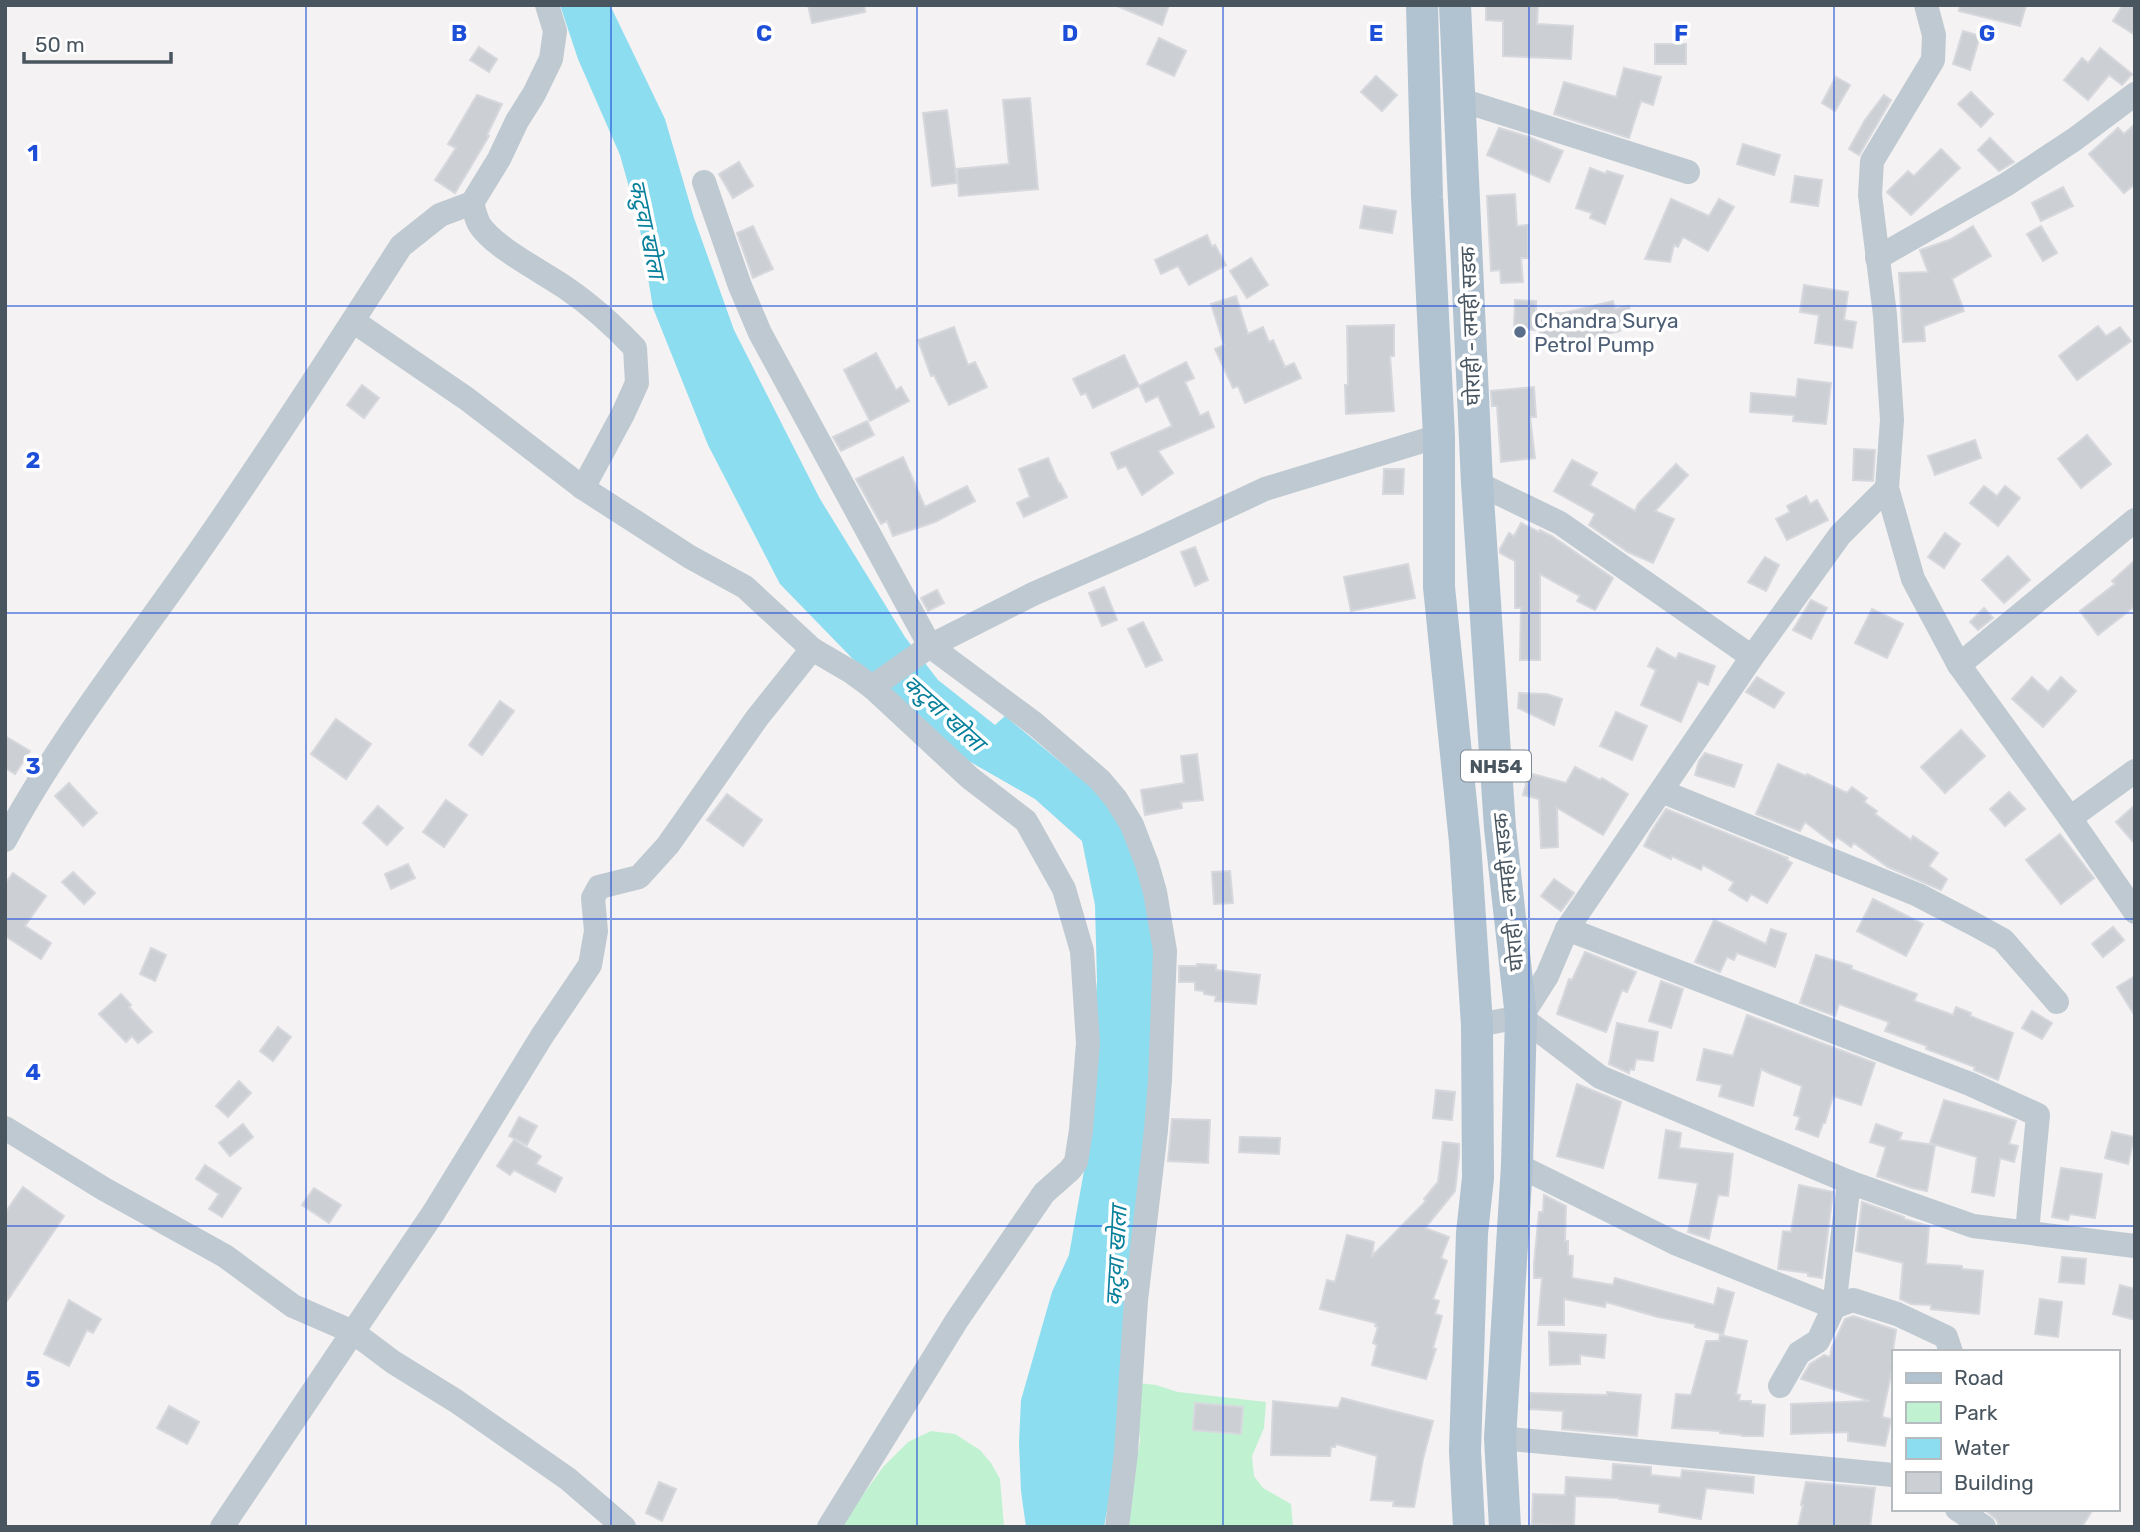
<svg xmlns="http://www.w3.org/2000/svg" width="2140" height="1532" font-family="Rubik,'Noto Sans Devanagari',sans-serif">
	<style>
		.green { fill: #c0f2d2 }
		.water { fill: #8cddf0 }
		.building { fill: #cccfd4; stroke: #d6d8dd; stroke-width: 2 }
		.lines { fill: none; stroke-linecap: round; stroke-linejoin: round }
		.minor { stroke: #bfc9d1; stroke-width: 24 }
		.major { stroke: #b1c2d1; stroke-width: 32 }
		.grid { fill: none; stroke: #1d4ed8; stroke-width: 2; stroke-opacity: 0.55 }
		.service-dot { fill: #5c6f8a; stroke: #fff; stroke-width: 2.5 }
		.labels { text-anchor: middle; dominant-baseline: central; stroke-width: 7; stroke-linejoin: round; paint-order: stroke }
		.shield { fill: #fff; stroke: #808990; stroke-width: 2 }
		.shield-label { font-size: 19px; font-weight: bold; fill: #495660 }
		.service-label { font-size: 21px; fill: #4e5e75; stroke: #fff; text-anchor: start }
		.street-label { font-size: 21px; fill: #495660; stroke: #fff }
		.water-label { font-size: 23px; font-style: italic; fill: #08809c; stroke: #fff }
		.grid-label { font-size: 23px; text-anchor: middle; font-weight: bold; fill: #1d4ed8; stroke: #fff; stroke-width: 7; stroke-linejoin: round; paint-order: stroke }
	</style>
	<rect width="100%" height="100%" fill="#f4f2f2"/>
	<!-- green -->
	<g class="green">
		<path d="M1139,1383l17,2 22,7 88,10 -2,26 -12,28 2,20 9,12 28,16 2,23h-168l15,-86 -3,-36z"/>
		<path d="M931,1431l24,3 25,16 11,13 9,16 4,48h-164l43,-60 25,-25z"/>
	</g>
	<!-- water -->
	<path class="water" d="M560,5h50l55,114 29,99 40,112 86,169 85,138 33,43 57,45 10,-9 99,82 28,48 23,93 3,95 -40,416 -14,77h-78l-5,-36 -2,-48 2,-43 31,-108 17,-37 16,-90 12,-184 -2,-76 -13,-64 -47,-42 -68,-39 -83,-69 -104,-107 -72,-139 -55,-137 -14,-85 -19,-68 -42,-96z"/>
	<!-- building -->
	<g class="building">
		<path d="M808,5h56l1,7 -53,11z"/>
		<path d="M1115,5h54l-7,20z"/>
		<path d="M1486,5l52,1 -1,18 36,2 -2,33 -68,-3v-35l-17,-1z"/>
		<path d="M1960,5h66l-6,21 -61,-15z"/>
		<path d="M2123,5h12v30l-22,-14z"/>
		<path d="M1963,31l17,5 -10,34 -17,-6z"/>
		<path d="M1159,38l27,13 -12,25 -27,-12z"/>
		<rect x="1655" y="44" width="31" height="20"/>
		<path d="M479,47l18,12 -8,13 -19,-12z"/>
		<path d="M2100,48l32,26 -10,11 -13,-10 -21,25 -24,-20 18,-22 6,5z"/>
		<path d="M1624,68l37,9 -8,28 -12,-4 -12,37 -75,-24 10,-32 52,15z"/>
		<path d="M1376,76l21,19 -15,16 -21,-19z"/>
		<path d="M1836,77l14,8 -15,26 -13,-8z"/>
		<path d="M1971,92l22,22 -12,13 -23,-23z"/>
		<path d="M477,95l25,9 -15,31 2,1 -34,57 -20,-13 21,-32 -8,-4z"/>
		<path d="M1884,95l7,5 -32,55 -10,-6 16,-29z"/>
		<path d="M1030,98l8,91 -79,7 -2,-27 52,-5 -6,-64z"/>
		<path d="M947,110l10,73 -25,3 -9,-73z"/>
		<path d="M2135,124v60l-11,9 -35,-39 29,-26 6,6z"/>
		<path d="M1499,128l30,9 34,14 -14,31 -62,-27z"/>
		<path d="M1990,138l24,24 -15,9 -21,-21z"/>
		<path d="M1743,144l37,11 -6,20 -37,-11z"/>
		<path d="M1941,149l19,19 -49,47 -24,-23 21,-21 6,5z"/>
		<path d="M739,162l14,24 -20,12 -14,-24z"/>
		<path d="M1590,168l16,6 1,-3 16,5 -18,48 -15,-6 2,-5 -16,-5z"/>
		<path d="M1795,176l27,4 -4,26 -27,-4z"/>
		<path d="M2063,187l10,19 -32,15 -9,-18z"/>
		<path d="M1515,194l2,32 11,-1v33h-7l2,24 -22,1 -1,-13 -9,1 -4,-75z"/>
		<path d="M1671,199l38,17 10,-17 15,8 -26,44 -25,-14 -5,10 -4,-2 -4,17 -25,-3z"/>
		<path d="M1364,206l32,5 -4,22 -32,-5z"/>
		<path d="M753,226l20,43 -20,9 -16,-45z"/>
		<path d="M1973,226l18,30 -39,23 12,32 -40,15 1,15 -22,1 -4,-69 29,-1 -8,-22 29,-10z"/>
		<path d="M2041,226l16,27 -14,8 -16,-27z"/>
		<path d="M1207,235l5,12 3,-2 11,20 -37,20 -11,-19 -17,8 -6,-14z"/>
		<path d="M1251,258l17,27 -21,13 -17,-27z"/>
		<path d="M1804,285l44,7 -4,28 12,2 -4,26 -37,-5 4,-28 -19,-3z"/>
		<path d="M1236,296l12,38 15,-7 6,15 4,-2 12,27 9,-4 7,15 -56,25 -7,-17 -5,2 -18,-39 9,-4 -13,-41z"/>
		<path d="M1515,300l21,1v12h28l49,-12 2,8 14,-3 4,17 -14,3 1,5 -42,10 -1,-3h-37v-8l-26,-1z"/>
		<path d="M1394,325v31h-4l4,55 -48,3 -1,-29h3l-1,-59z"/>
		<path d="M2098,326l8,10 14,-9 11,14 -54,39 -18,-24z"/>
		<path d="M954,327l14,38 7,-3 12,25 -38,18 -15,-30 -3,1 -13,-36z"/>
		<path d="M876,353l20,37 5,-3 8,14 -39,20 -26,-51z"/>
		<path d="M1124,355l15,31 -46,22 -7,-15 -5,2 -8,-16z"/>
		<path d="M1186,362l8,16 -9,4 15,34 8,-4 6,15 -56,24 15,22 -31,22 -16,-29 -8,3 -7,-16 61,-27 -14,-30 -12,6 -7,-16z"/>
		<path d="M1798,379l33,4 -5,41 -33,-3 1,-6 -44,-3 1,-19 45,4z"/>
		<path d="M362,385l17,13 -15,20 -17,-13z"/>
		<path d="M1534,387l2,30h-6l5,41 -34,4 -4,-56h-5l-1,-15z"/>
		<path d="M867,421l7,14 -33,16 -8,-14z"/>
		<path d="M2087,435l24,29 -30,24 -23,-29z"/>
		<path d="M1975,440l6,18 -46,17 -7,-19z"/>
		<path d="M1854,449l21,1 -2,31 -20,-1z"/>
		<path d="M903,457l22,50 42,-21 8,15 -40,21 -42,14 -6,-15 -6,3 -25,-45z"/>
		<path d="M1048,458l11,26 1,-1 7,14 -43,20 -7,-14 13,-6 -11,-28z"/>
		<path d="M1572,460l25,13 -7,12 45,26 3,-7 38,-40 12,11 -33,36 19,8 -21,44 -25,-11 -39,-27 6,-11 -41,-23z"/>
		<path d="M1384,469h20l-1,25h-20z"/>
		<path d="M1984,486l13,10 8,-10 15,12 -22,28 -28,-23z"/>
		<path d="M1806,496l4,8 7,-4 11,20 -41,20 -11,-21 14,-7 -3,-6z"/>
		<path d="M1521,523l18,9 1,-2 12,6 61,42 -18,32 -18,-9 3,-5 -40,-22v86h-20l1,-52h-6v-47l-15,-8v-4l9,-16 5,3z"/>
		<path d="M1945,533l15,11 -16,24 -16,-11z"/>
		<path d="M1195,547l13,33 -13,6 -14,-34z"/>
		<path d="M2008,556l22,24 -26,23 -22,-23z"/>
		<path d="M1765,557l14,8 -13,26 -18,-9z"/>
		<path d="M2135,560v46l-37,29 -18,-24 35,-27 -3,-3z"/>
		<path d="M1408,564l7,34 -64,13 -7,-34z"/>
		<path d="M1104,587l13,33 -15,6 -13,-33z"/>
		<path d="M937,590l7,13 -16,8 -7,-13z"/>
		<path d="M1811,600l16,8 -16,31 -18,-9z"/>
		<path d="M1984,608l9,10 -15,12 -8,-8z"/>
		<path d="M1872,609l31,15 -16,34 -32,-15z"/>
		<path d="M1143,622l19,38 -16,7 -18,-38z"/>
		<path d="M1657,648l19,11 3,-6 36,13 -7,19 -10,-4 -17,41 -40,-17 15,-35 -8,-4z"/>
		<path d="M1757,677l27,16 -10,15 -28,-16z"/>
		<path d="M2032,677l16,15 13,-15 15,14 -33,36 -31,-28z"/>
		<path d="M1519,693l28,1 15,5 -8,26 -36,-17z"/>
		<path d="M500,701l14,10 -32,44 -13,-10z"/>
		<path d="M1616,712l31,14 -15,34 -32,-14z"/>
		<path d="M336,719l35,25 -25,35 -35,-25z"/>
		<path d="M1961,730l24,26 -40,37 -24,-26z"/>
		<path d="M5,736l25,15 -15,23 -10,-6z"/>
		<path d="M1705,753l37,12 -8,22 -39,-12 4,-14z"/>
		<path d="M1197,754l6,46 -22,2 1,6 -37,7 -4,-25 43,-7 -3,-27z"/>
		<path d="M1778,764l28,12 1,-2 40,19 5,-6 15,11 -3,4 13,9 -2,3 36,26 2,-4 25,17 -9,13 18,13 -6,11 -53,-23 -34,-24 -3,4 -14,-10 -4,6 -28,-21 -5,9 -44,-17z"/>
		<path d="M1575,767l25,13 2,-2 26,16 -25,41 -46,-27 1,39 -17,1 -2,-49 -16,-4 6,-22 37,10z"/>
		<path d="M69,783l28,30 -14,13 -28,-30z"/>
		<path d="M2009,792l16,17 -20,17 -15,-17z"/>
		<path d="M727,794l35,26 -19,26 -36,-26z"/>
		<path d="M446,800l21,15 -23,32 -21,-15z"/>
		<path d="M2135,805v39l-19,-22z"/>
		<path d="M378,806l25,22 -16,17 -24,-22z"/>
		<path d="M1666,809l122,49 -1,2 5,3 -25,40 -16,-9 -4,7 -18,-11 5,-8 -31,-17 -2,5 -29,-14 -1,3 -27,-13 7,-14z"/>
		<path d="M2060,834l34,44 -33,26 -35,-44z"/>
		<path d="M408,864l7,14 -24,11 -6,-15z"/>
		<path d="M1230,871l3,32 -19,1 -2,-32z"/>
		<path d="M73,872l22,21 -11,11 -22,-22z"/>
		<path d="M13,873l33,23 -21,30 26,17 -10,16 -36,-23v-52z"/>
		<path d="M1554,879l20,14 -13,18 -20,-15z"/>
		<path d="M1873,899l50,25 -17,32 -49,-25z"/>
		<path d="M1714,920l52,24 5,-15 15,5 -11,33 -38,-14 -3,7 -7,-3 -7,15 -25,-10z"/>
		<path d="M2113,927l11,13 -21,17 -11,-13z"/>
		<path d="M151,948l15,7 -11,26 -15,-7z"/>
		<path d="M1585,952l51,20 -9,20 -5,-2 -16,42 -49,-18 12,-35 3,1z"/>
		<path d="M1816,955l36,11 -1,3 66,25 -3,7 39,14 3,-8 15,6 -1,3 43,17 -15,47 -24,-10 1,-3 -49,-18 1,-3 -42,-15 4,-9 -50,-18 -4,12 -35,-13z"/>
		<path d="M1197,964l19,1v5l44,5 -4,29 -41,-3 1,-5 -12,-2v-3l-9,-1v-8h-16v-16h18z"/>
		<path d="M2135,976v40l-18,-29z"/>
		<path d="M1661,981l22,8 -12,39 -22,-7z"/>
		<path d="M121,994l10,11 -2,2 23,25 -14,11 -6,-7 -6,6 -27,-28z"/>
		<path d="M2032,1011l20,12 -10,16 -20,-11z"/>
		<path d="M1747,1015l128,48 -14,42 -28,-9 -8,27h-2l-5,14 -22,-8 4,-12 -6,-2 8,-29 -31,-12 -10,-5 -8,37 -34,-10 3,-11 -25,-5 7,-31 29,7z"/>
		<path d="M1617,1023l41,9 -5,29 -17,-2 -2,11 -4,-1 -1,4 -20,-9z"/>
		<path d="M278,1027l13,10 -18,24 -13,-10z"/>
		<path d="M239,1081l12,12 -23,24 -12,-11z"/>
		<path d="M1577,1084l44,18 -18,66 -46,-12z"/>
		<path d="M1436,1090l19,2 -3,28 -19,-2z"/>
		<path d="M1944,1100l72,21 -7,23 9,2 -4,16 -14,-4 -6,38 -22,-4 5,-35 -47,-14z"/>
		<path d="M519,1117l18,9 -10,19 -18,-9z"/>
		<path d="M1172,1119l38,1 -2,43 -40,-2z"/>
		<path d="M243,1124l10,13 -23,19 -11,-13z"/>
		<path d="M1876,1124l26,9 -3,7 36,5 -8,46 -15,-3 -35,-12 9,-29 -16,-5z"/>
		<path d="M1666,1130l15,3 -2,15 54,6 -5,42 -10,-1 -9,44 -21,-7 10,-49 -39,-5z"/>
		<path d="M2112,1132l22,5 -6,27 -23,-6z"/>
		<path d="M1240,1137l40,1 -1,16 -40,-2z"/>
		<path d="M514,1140l27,16 -5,8 26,14 -7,14 -41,-22 -4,5 -13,-9z"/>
		<path d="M1443,1142l16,2v11l-4,36 -30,37 24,9 -8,21 6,3 -14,38 6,2 -4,13 7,2 -9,32 3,1 -10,30 -54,-14 5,-20 -4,-2 5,-16 -3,-1 1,-3 -56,-14 7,-29 8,2 12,-47 27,7 -2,14 54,-55 -2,-2 14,-17z"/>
		<path d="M205,1165l36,23 -19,29 -13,-8 10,-15 -23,-15z"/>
		<path d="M2061,1168l41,6 -7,44 -25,-4 -2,6 -16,-3z"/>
		<path d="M1799,1185l34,7 -11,86 -14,-2v-3l-30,-4 5,-38 8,1z"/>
		<path d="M23,1187l41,29 -59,88v-91z"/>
		<path d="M314,1188l27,17 -12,18 -27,-18z"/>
		<path d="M1544,1195l22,11 -1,35h3v14l5,1 -1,22 41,7 2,-7 99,27 4,-17 16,5 -11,41 -28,-7v-3l-37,-7 -52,-15 -1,5 -41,-8v26h-26l4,-47h-8v-14l5,-52h4z"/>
		<path d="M1862,1202l42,15v2l25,7 -3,38 36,2v3l21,2 -4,43 -48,-5v-4l-20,-1 -11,-5 3,-36 -47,-12z"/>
		<path d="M2062,1257l24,2 -2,25 -25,-2z"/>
		<path d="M2120,1285l15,4v31l-22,-6z"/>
		<path d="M2040,1299l22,3 -4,35 -23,-3z"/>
		<path d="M69,1300l32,19 -8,14 -6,-3 -18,36 -25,-12z"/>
		<path d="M1853,1316l43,14 -5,34 2,1 -11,52 9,2 -6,27 -37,-5v-9l-57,2v-30l79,-3 -69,-22 9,-15 14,-9 6,2 2,-10 13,-28z"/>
		<path d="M1549,1332l57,3 -2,23 -24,-3v9l-30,1z"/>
		<path d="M1720,1335l27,6 -11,53 4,1 -1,6h12v3l14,1 -2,31h-21v-1l-22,-2v-2l-48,-3 4,-34 15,1 15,-54h13z"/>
		<path d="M1607,1392l34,3 -4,41 -75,-7 1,-18 -34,-2 1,-16 77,2z"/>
		<path d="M1342,1398l91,23 -10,38 -9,48 -21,-1 1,-5 -23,-1 6,-44 -41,-12 -1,3h-4l-1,9 -59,-1 2,-54 65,7z"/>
		<path d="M1195,1403l48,4 -2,27 -48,-4z"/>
		<path d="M169,1406l30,16 -12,22 -30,-16z"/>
		<path d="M1613,1464l38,3v8l30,3 1,-8 72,7 -1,16 -47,-5 -5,31 -42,-7 1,-8 -41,-5v-1l-44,-2 -1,30 -42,-2 1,-30 32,1 1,-18 46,3z"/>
		<path d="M659,1482l17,7 -14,32 -16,-8z"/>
		<path d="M1806,1482l69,6 -5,39h-72l5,-22h-2z"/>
		<path d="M1984,1509h109l-11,18h-83l-2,-7z"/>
	</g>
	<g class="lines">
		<!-- minor -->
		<g class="minor">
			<path d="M1926,5l8,30 -1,25 -61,101 -2,34 15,120 7,105 -5,68 26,91 46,86 111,153 65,94"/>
			<path d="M1461,100l227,72"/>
			<path d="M704,182l36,104 20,47 170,313 105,78 65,56 16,19 16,26 15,39 8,28 10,59 -5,129 -4,50 -20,170 -10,153 -9,74"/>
			<path d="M472,203c2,7 4,15 7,21 14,23 64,48 87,64 25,17 48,38 69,60l2,35 -14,31 -40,74"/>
			<path d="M1877,258l130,-74 68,-45 60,-45"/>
			<path d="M353,321l114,78 116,89 107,69 55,30 67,62 41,24 19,14 98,91 56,43 38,68 18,62 6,92 -7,87 -5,32 -6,8 -26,23 -87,127 -128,207"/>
			<path d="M1477,483l83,40 192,134"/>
			<path d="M1959,665l176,-145"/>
			<path d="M872,687l58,-41 103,-52 110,-48 122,-57 174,-53"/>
			<path d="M1661,791l257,104 54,28 31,17 54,62"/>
			<path d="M2070,818l65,-47"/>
			<path d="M5,840c53,-98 122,-186 186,-277 73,-104 142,-211 210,-317l39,-31 32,-12 27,-44 18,-38 17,-27 17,-35 4,-28 -8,-26"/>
			<path d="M1567,929l403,155 68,31 -11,117"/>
			<path d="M1521,1017l79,60 249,105 124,44 162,20"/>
			<path d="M1477,1025l44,-8 26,-41 20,-47 185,-272 88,-122 47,-47"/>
			<path d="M5,1128l99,61 121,67 68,50 60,26 -131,195"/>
			<path d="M1517,1165l158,78 159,64 19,-7 44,14 49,23 5,15"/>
			<path d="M1780,1386l19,-33 19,-12 16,-34 15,-125"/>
			<path d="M1500,1438l393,37"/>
			<path d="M1957,1509l27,18"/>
			<path d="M624,1527l-56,-48 -112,-78 -63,-39 -40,-30 81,-120 108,-176 48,-71 6,-34 -3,-33 6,-11 40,-10 29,-32 89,-127 55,-69"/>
		</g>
		<!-- major -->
		<g class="major">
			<path d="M1422,5l5,192 12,239v151l26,255 12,183 1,153 -6,55 -7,218 4,76"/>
			<path d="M1455,5l22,478 23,345 21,189 -4,148 -17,273 5,89"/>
		</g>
	</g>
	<!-- grid -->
	<path class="grid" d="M306,5v1522M611,5v1522M917,5v1522M1223,5v1522M1529,5v1522M1834,5v1522M5,306h2130M5,613h2130M5,919h2130M5,1226h2130"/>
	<!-- markers -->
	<circle class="service-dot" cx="1520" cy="332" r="7"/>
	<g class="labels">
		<!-- shield labels -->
		<rect class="shield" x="1461" y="750.5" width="70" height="31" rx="5"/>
		<g class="shield-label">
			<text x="1496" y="766">NH54</text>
		</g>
		<!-- service labels -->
		<g class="service-label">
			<text x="1534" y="320">Chandra Surya<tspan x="1534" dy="24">Petrol Pump</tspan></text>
		</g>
		<!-- street labels -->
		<g class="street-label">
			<text transform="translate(1470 326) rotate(-92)">घोराही - लमही सडक</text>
			<text transform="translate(1508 892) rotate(-96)">घोराही - लमही सडक</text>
		</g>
		<!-- water labels -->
		<g class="water-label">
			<text transform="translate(647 229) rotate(78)">कटुवा खोला</text>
			<text transform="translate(944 713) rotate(42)">कटुवा खोला</text>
			<text transform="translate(1116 1256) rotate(-87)">कटुवा खोला</text>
		</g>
	</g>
	<g class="grid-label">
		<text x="459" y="41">B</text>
		<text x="764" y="41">C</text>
		<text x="1070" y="41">D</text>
		<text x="1376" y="41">E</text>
		<text x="1681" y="41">F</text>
		<text x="1987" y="41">G</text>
		<text x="33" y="161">1</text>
		<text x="33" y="468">2</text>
		<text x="33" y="774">3</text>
		<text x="33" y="1080">4</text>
		<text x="33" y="1387">5</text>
	</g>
	<!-- border -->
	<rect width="2140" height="1532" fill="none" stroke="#495660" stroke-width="14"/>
	<!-- legend -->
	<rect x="1892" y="1350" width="228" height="161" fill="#ffffff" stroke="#b6bbbf" stroke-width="2"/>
	<rect x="1906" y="1373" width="35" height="10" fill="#b1c2d1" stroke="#b6bbbf" stroke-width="2"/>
	<text x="1954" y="1385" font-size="21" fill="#495660">Road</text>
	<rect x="1906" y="1402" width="35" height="21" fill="#c0f2d2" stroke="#b6bbbf" stroke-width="2"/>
	<text x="1954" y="1420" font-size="21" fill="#495660">Park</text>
	<rect x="1906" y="1438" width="35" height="21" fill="#8cddf0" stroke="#b6bbbf" stroke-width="2"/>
	<text x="1954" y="1455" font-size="21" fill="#495660">Water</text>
	<rect x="1906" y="1472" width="35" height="21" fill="#cccfd4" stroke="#b6bbbf" stroke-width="2"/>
	<text x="1954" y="1490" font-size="21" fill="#495660">Building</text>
	<!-- scale -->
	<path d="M24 52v10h147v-10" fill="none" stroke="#495660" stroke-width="3.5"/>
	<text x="35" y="52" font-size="21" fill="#495660" stroke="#ffffff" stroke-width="5" paint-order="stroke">50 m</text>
</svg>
